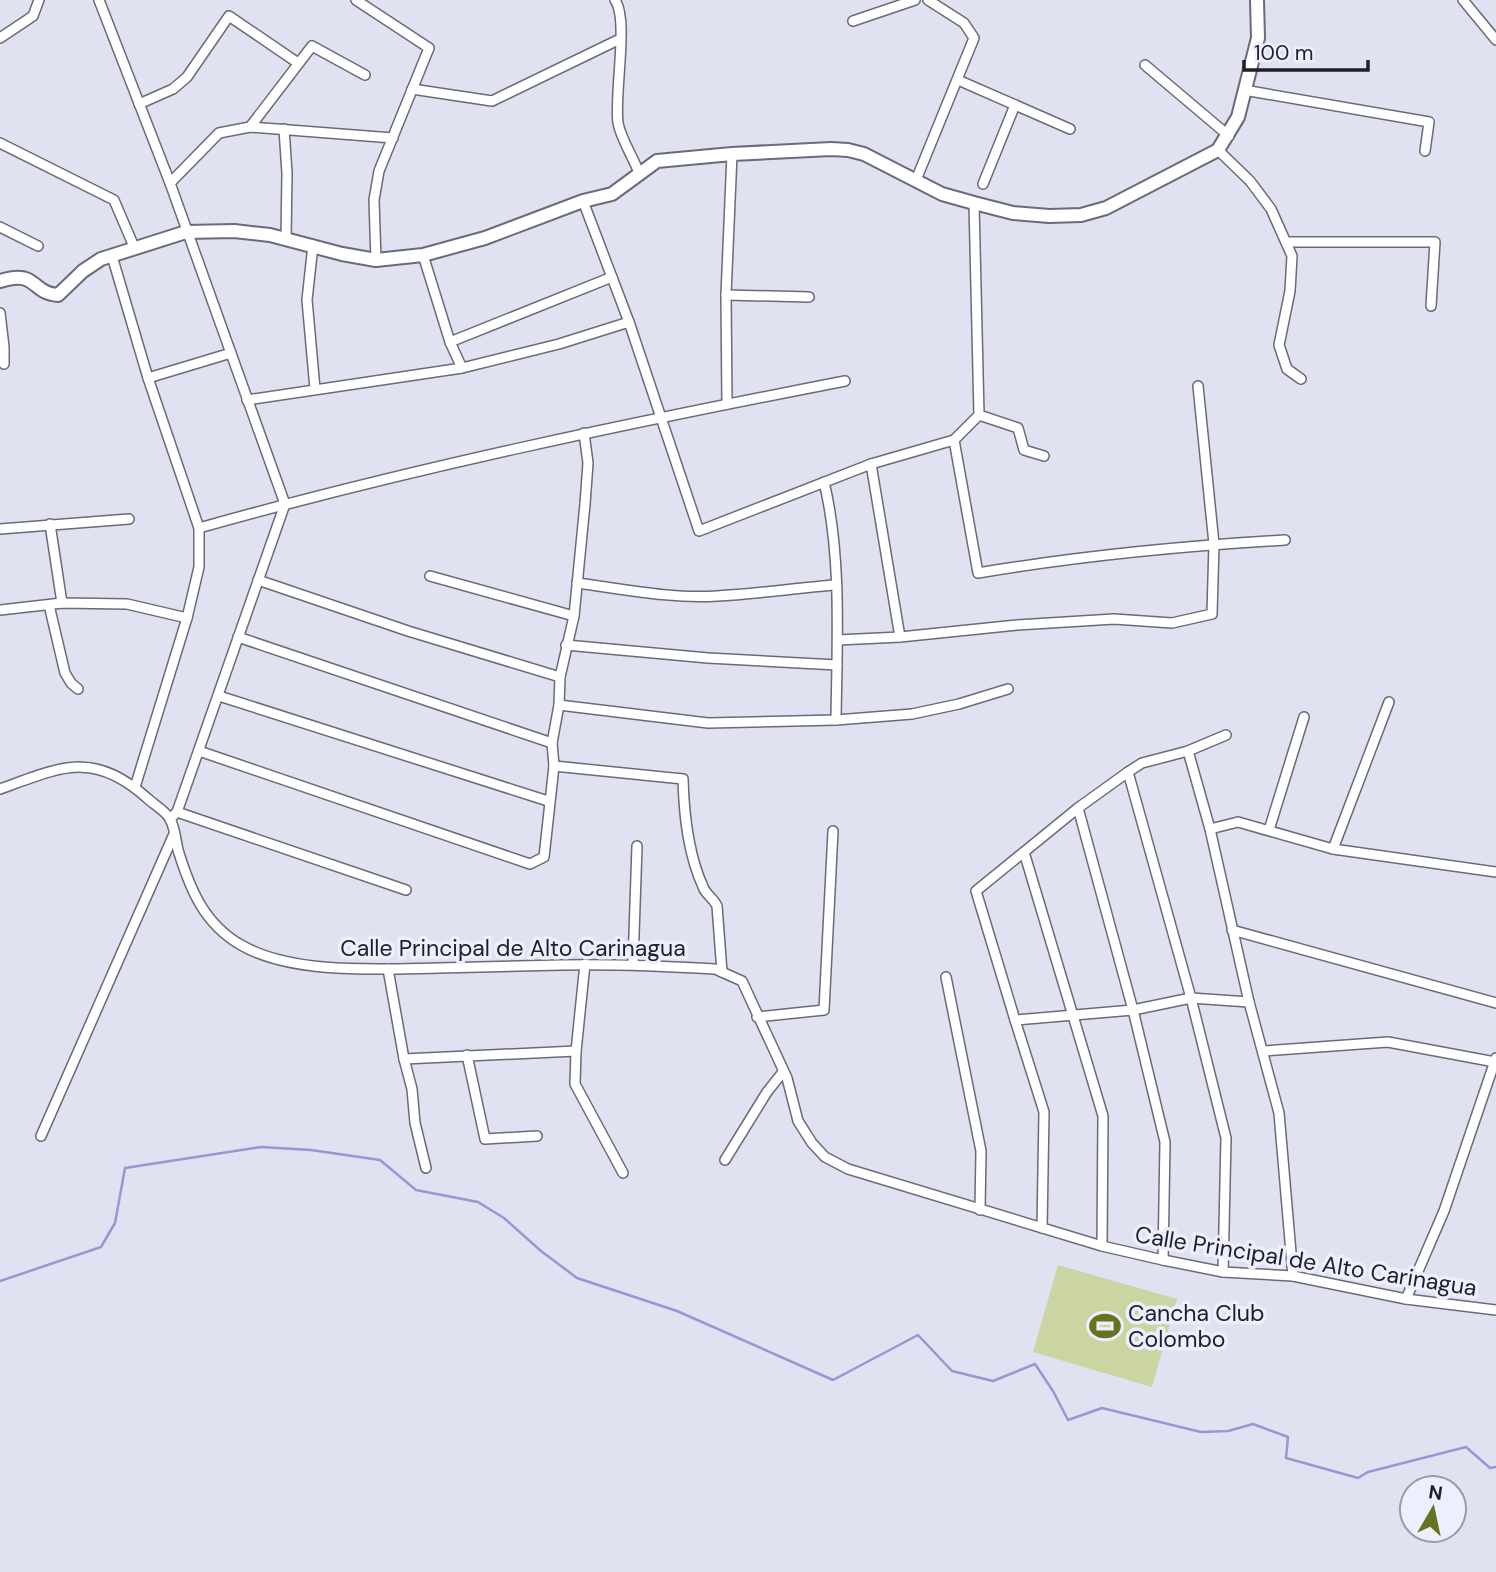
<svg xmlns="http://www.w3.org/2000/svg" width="1496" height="1572" font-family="'DM Sans',sans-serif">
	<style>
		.green { fill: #cad5a1 }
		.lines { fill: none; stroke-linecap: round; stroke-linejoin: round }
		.stream { stroke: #9798d2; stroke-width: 2.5 }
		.street-casing { stroke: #6a6a79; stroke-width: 12 }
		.secondary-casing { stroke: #6a6a79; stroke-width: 16 }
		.street { stroke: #fff; stroke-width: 9 }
		.secondary { stroke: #fff; stroke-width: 12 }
		.labels { text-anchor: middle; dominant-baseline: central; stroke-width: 7; stroke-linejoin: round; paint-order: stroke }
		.street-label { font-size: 23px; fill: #1f1f25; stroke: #edeeff }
		.poi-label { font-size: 23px; fill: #1f1f25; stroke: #edeeff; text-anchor: start }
	</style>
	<rect width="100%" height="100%" fill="#e0e1f1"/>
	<!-- green -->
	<path class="green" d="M1058,1265l119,34 -25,88 -119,-35z"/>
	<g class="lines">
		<!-- stream -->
		<path class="stream" d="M0,1281l101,-34 14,-24 10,-55 136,-21 50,3 69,10 36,30 62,12 26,16 37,33 36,27 100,33 156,69 85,-45 34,36 41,10 42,-17 18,27 15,29 34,-12 99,24 27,-1 25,-7 35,13 -2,21 72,20 10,-6 98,-25 24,21 6,-1"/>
		<defs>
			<g id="street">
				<path d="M99,0l71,183 115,321 -108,308 -7,7"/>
				<path d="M356,0l73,48 -50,123 -5,29 2,60"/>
				<path d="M615,0c14,20 -1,93 3,123 3,16 15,34 21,50"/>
				<path d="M1463,0l33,40"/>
				<path d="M853,21l62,-21"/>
				<path d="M0,38l33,-22 6,-16"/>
				<path d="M1145,65l84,71"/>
				<path d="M958,80l112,49"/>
				<path d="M412,89l80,12 128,-62"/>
				<path d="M1244,90l185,32 -4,29"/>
				<path d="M139,104l34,-15 14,-12 42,-61 69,47"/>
				<path d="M250,127l62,-81 53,29"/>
				<path d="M284,129l3,44 -1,66"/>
				<path d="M0,143l114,57 21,49"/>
				<path d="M1218,150l32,31 21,28 21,47 -2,35 -11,54 8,24 14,10"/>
				<path d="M916,180l58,-142 -10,-15 -36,-23"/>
				<path d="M170,183l49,-50 31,-6 143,11"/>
				<path d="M983,184l32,-79"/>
				<path d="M583,201l46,121 70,209 172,-67 83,-24 25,-25 -5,-212"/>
				<path d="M0,227l38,19"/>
				<path d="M1286,242h149l-4,64"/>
				<path d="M313,245l-6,55 8,89"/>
				<path d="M423,255l27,87 12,26"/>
				<path d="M112,256l36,122 51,150v39l-12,51 -52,169"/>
				<path d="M726,295l83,2"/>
				<path d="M0,313l4,34v17"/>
				<path d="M450,342l162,-65"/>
				<path d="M148,378l83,-25"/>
				<path d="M247,400l215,-32 97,-24 70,-22"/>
				<path d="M727,404l-1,-109 6,-141"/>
				<path d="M979,415l39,13 6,22 20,6"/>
				<path d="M954,440l24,133c101,-17 204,-27 307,-33"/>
				<path d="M871,464l29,173"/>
				<path d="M824,482c18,74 13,162 12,238"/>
				<path d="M50,524l12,79"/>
				<path d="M199,528c213,-60 430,-105 646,-147"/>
				<path d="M0,529l129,-10"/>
				<path d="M430,576l144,40"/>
				<path d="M258,580l150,51 152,46"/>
				<path d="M577,583c46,6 94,16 140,13 39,-2 79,-8 118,-11"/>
				<path d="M49,605l16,68 6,10 7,6"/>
				<path d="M0,610l62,-7 65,1 60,14"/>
				<path d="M238,637l314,106"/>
				<path d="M838,640l62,-3 117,-12 97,-6 58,4 40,-9 2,-70 -16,-158"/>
				<path d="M566,645l142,13 129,7"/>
				<path d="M219,696l329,105"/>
				<path d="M559,705l149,18 128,-3 76,-6 47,-10 49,-15"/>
				<path d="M199,751l331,113 14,-7 10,-91 -2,-23 7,-38 1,-28 14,-61 11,-112 3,-41 -4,-30"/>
				<path d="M1188,751l22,78 39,173 30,111 14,163"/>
				<path d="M554,766l129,13c1,37 5,76 21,110 3,6 10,10 13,17l5,66"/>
				<path d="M1128,772l63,226 35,140 -3,134"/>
				<path d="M0,789c59,-21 93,-40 147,9 6,6 19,13 23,21 5,9 6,22 8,31 12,39 26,74 63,95 52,30 139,24 198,23 41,-1 81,-2 122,-3 52,-1 103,1 154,4l27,12 45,97 11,43 14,22 13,14 23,12 254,77 61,14 60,12 70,4 113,23 90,11"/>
				<path d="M1078,808l55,202 32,132 -2,118"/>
				<path d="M177,812l229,78"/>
				<path d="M1210,829l28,-7 95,27 163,23"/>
				<path d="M1269,830l35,-113"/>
				<path d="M1333,849l56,-147"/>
				<path d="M1024,852l79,264 -1,130"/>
				<path d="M1232,930l264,73"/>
				<path d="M633,964l4,-118"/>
				<path d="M388,969l16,90 172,-8 9,-87"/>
				<path d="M946,977l35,174 -1,59"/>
				<path d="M757,1017l67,-7 9,-179"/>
				<path d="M1015,1020l-39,-129 102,-83 50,-36 14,-9 46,-12 38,-16"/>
				<path d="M576,1051l-1,33 48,89"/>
				<path d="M1264,1051l124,-9 107,20"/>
				<path d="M467,1055l18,84 52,-3"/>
				<path d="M404,1059l8,30 3,34 11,45"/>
				<path d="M41,1136l133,-302"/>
				<path d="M725,1160l42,-68 16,-20"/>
				<path d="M1042,1228l2,-116 -29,-92 118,-10 58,-12 58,4"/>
				<path d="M1406,1299l38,-88 52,-153"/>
			</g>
			<path id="secondary" d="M0,281c38,-12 30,12 58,14l25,-24 18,-12 85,-27 48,-1 36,4 72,19 34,6 47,-5 62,-17 98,-37 29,-7 45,-33 75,-7 99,-5 17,1 16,4 78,40 32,9 39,10 36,3 32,-1 25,-7 112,-58 20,-33 20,-79 -1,-38"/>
		</defs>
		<!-- street casing -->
		<use href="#street" class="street-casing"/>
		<!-- secondary casing -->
		<use href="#secondary" class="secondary-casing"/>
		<!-- street -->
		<use href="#street" class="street"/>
		<!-- secondary -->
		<use href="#secondary" class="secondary"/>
	</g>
	<!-- icons -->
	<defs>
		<symbol id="stadium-bare" viewBox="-9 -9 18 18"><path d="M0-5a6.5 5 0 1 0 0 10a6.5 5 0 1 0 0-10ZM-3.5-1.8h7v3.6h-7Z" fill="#66731e" stroke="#edeeff" stroke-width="2.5" paint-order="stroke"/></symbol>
	</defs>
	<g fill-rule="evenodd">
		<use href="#stadium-bare" x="1083" y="1304" width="44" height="44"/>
	</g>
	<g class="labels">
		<!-- street labels -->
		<g class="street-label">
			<text x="513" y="948">Calle Principal de Alto Carinagua</text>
			<text transform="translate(1306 1261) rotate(9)">Calle Principal de Alto Carinagua</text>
		</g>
		<!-- poi labels -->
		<g class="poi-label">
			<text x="1128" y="1313">Cancha Club<tspan x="1128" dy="26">Colombo</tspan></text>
		</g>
	</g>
	<!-- north arrow -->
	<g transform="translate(1433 1509) rotate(9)"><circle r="33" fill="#edeeff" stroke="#9b9ba8" stroke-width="2"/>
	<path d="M0-5L12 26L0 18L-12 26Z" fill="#66731e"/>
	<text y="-10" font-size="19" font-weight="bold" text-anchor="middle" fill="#1f1f25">N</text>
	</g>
	<!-- scale -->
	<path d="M1244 60v10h124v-10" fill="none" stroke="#1f1f25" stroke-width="3.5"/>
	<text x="1254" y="60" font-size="21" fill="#1f1f25" stroke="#edeeff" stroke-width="5" paint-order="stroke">100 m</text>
</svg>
